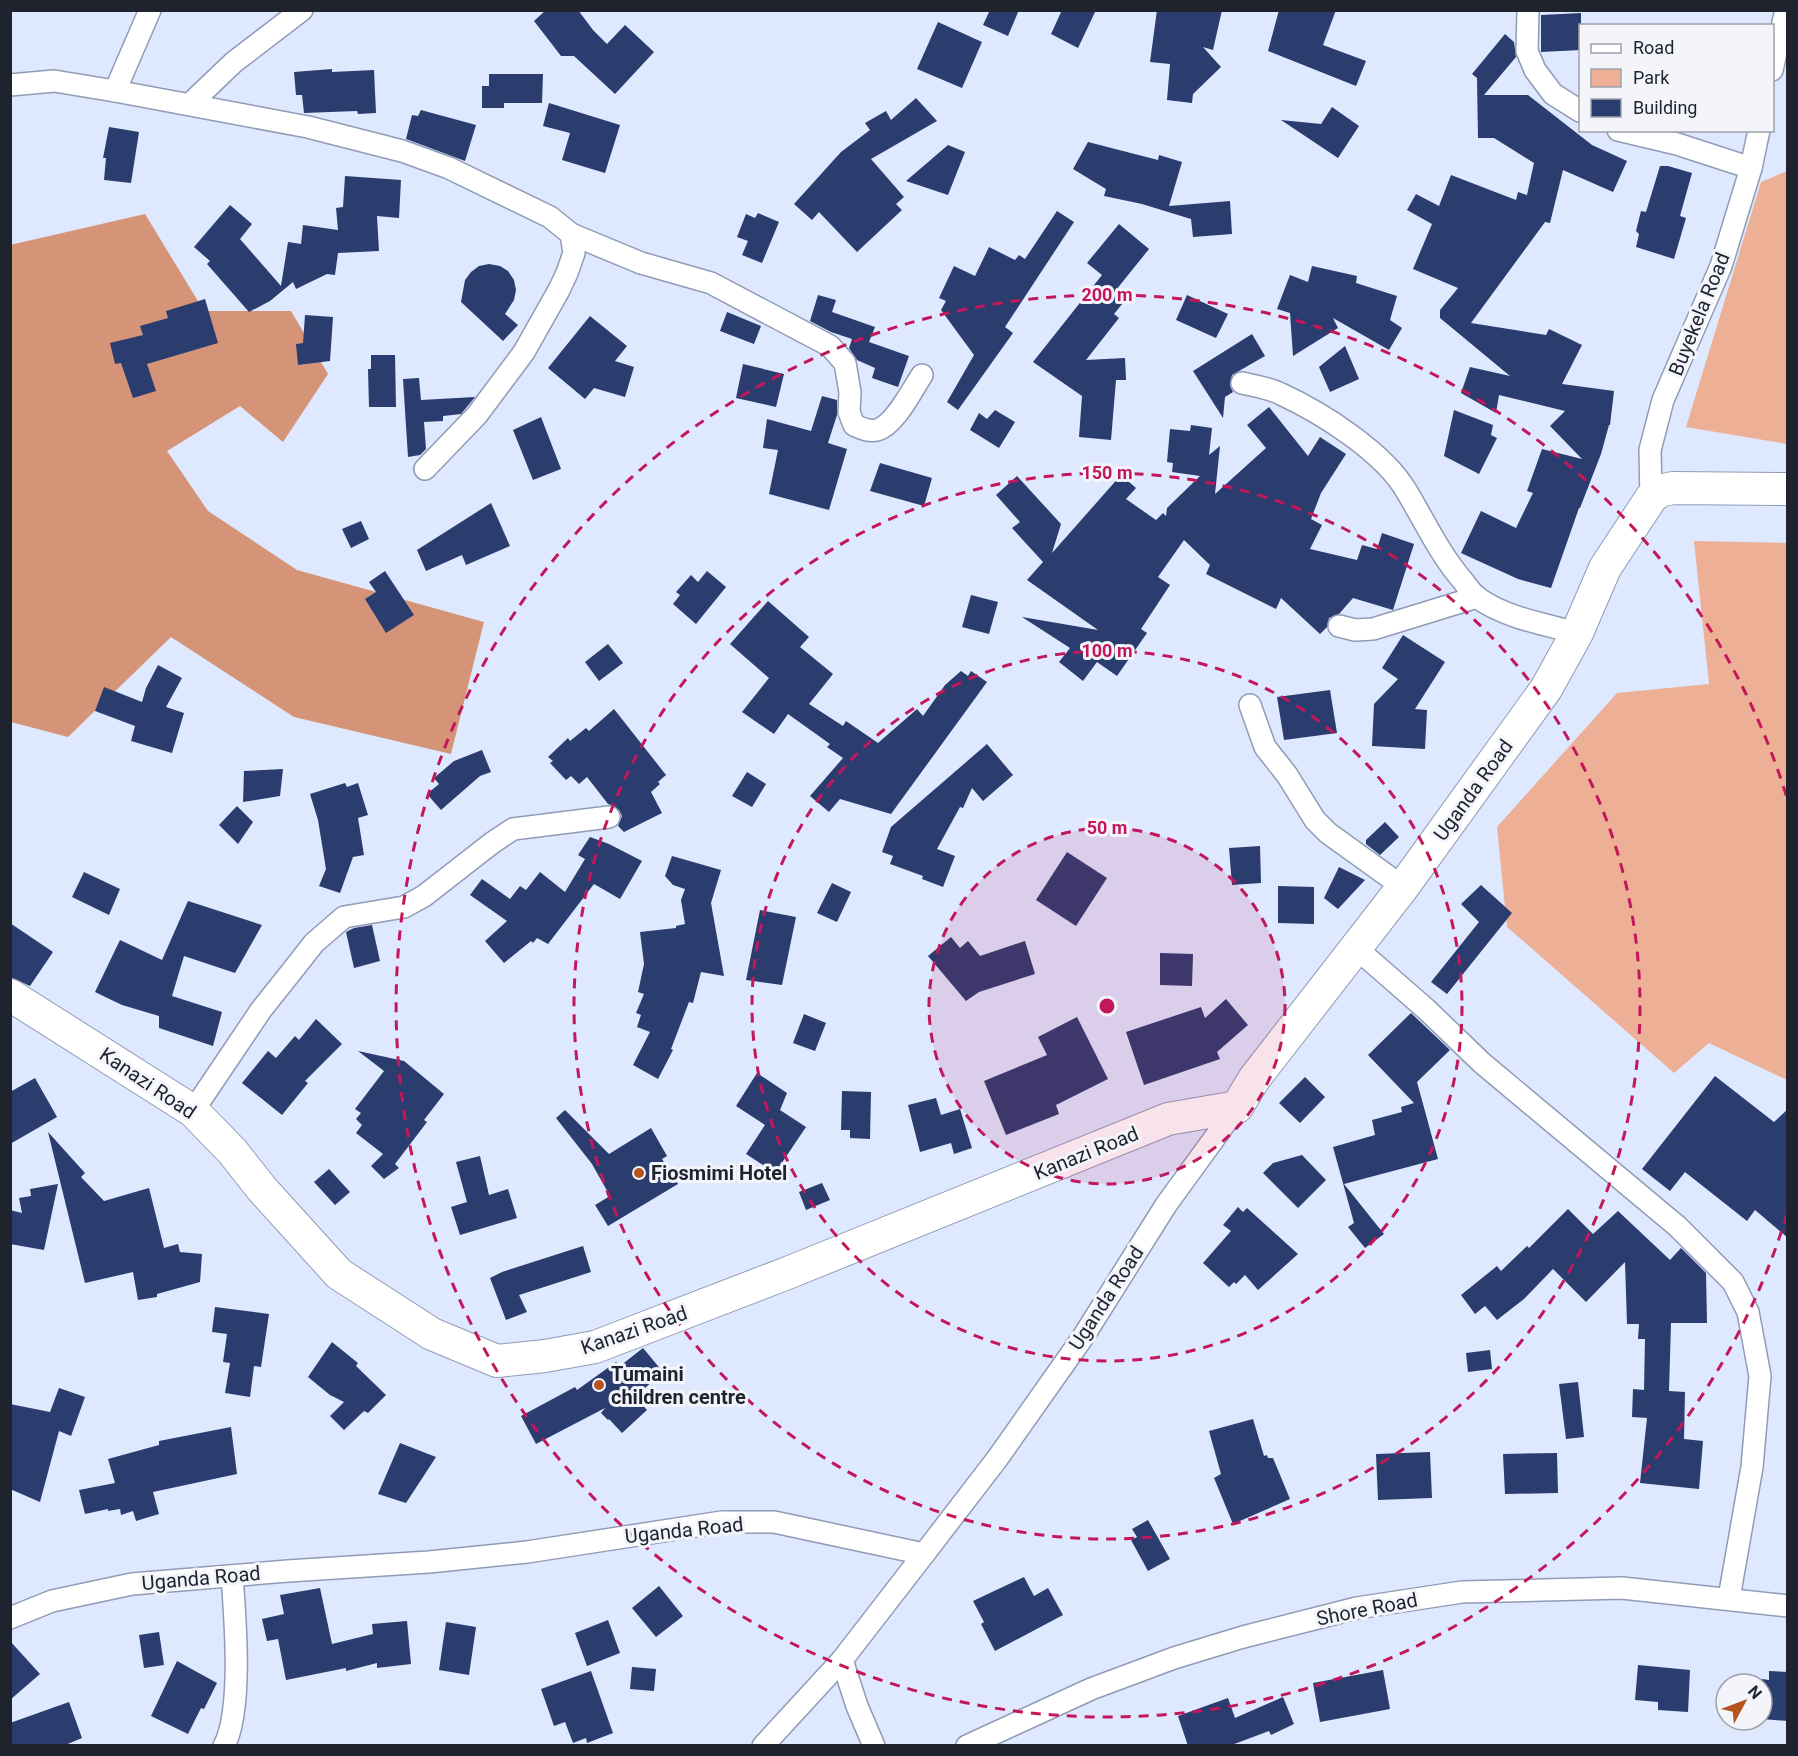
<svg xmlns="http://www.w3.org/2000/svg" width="1798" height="1756" font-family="Roboto,sans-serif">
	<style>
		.green { fill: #edb096 }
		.forest { fill: #d59477 }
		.building { fill: #2b3c6f }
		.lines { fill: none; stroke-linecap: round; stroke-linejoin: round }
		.minor-casing { stroke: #909bb5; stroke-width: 24 }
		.secondary-casing { stroke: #909bb5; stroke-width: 34 }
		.minor { stroke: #fff; stroke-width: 21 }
		.secondary { stroke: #fff; stroke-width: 32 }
		.ring { fill: none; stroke: #c2185b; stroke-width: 3; stroke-dasharray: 10 8 }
		.poi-dot { fill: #b7531f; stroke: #f3f5fb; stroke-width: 2 }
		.labels { text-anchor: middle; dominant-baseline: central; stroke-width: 6; stroke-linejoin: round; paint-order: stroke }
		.street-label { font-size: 20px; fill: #1f232d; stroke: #f3f5fb }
		.poi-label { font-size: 20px; font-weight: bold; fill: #1f232d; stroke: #f3f5fb; text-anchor: start }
		.centre { fill: #c2185b; stroke: #f3f5fb; stroke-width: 3 }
		.ring-label { font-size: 18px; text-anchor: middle; font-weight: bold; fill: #c2185b; stroke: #f3f5fb; stroke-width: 6; stroke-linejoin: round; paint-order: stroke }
	</style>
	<rect width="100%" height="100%" fill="#dee8fe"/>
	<!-- green -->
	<g class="green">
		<path d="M1787,171v273l-101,-17 75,-245z"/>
		<path d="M1694,541l93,2v537l-78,-37 -35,30 -167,-146 -10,-100 120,-134 92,-9z"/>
	</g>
	<!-- forest -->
	<path class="forest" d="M145,214l59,97h87l37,63 -45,68 -43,-36 -73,45 41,60 89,59 187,52 -33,132 -157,-37 -123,-80 -103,100 -57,-15 -1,-477z"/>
	<!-- building -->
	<g class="building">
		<path d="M546,10h32l15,20 14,14 18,-19 29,27 -39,42 -41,-38h-13l-27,-35z"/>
		<path d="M990,10h29l-11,26 -25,-11z"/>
		<path d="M1062,10h34l-18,38 -27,-14z"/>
		<path d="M1157,10h65l-9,40 -10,-3 18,20 -28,27 -1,9 -25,-3 3,-36 -20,-2z"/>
		<path d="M1279,10h57l-13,35 43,16 -10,25 -88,-35z"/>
		<path d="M1581,13v37l-40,2v-37z"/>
		<path d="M938,22l44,20 -20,46 -45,-19z"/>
		<path d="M1505,34l9,8 2,15 -32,38h44l64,50 35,16 -14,31 -50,-22 -13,53 -5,-1 -74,101 75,12 3,-6 33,16 -20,39 52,7 -4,34h-1l-8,29 -21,54h-1l-28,80 -33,-9 -57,-26 20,-42 35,17 17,-35 -6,-2 15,-42 40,10 -32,-33 15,-15 -66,-16 -3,18 -35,-20 9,-26 40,9 -70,-58v-8l18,-22 -45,-19 19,-45 -25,-14 9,-16 23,12 12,-31 65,25 2,-8 9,3 7,-32 -40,-25h-16l-1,-60 -5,-4z"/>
		<path d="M332,69v3l42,-2 2,43 -18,1 -1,-3 -53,2 -2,-18h-6l-2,-23z"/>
		<path d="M489,74h54l-1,29h-38v5h-22v-22h7z"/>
		<path d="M916,98l21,23 -66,38 33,38 -8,7 6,6 -45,42 -38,-40 -7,8 -18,-16 47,-52 29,-22 -5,-7 21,-12 5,9z"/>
		<path d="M549,103l71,22 -15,48 -43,-13 8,-27 -27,-7z"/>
		<path d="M1332,107l27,19 -21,32 -57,-38 40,4z"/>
		<path d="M421,110l55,15 -11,36 -59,-22 6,-24 6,1z"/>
		<path d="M109,127l30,5 -8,51 -27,-3 2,-22h-3z"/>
		<path d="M1088,142l70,18 1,-5 23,7 -13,44 61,-5 2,33 -39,3 -2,-18 -49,-15 -38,-8 2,-7 -33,-20z"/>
		<path d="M948,145l17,7 -17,43 -42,-14z"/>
		<path d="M1660,166h8l24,7 -12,43 6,2 -12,41 -38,-12 3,-13 -3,-3 5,-20 5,1z"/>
		<path d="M345,176l56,4 -2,38 -22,-2 2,35 -41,2 -3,22 -8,-1 -31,15 -3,-7 -23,19 -21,11 -42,-48 3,-3 -16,-14 36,-42 22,19 -12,15 41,47 7,-44 13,2 2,-19 35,5 -2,-22 7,-1z"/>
		<path d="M1057,211l17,11 -69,105 8,6 -55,77 -11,-8 27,-47 -33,-45 5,-9 -7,-3 15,-32 21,10 14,-29 26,13 4,-5 6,4z"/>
		<path d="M758,213l21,9 -17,41 -20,-8 6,-14 -11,-4 9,-23 9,4z"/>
		<path d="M1119,224l30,25 -37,46 11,8 -9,11 5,4 -33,42 39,-2 1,22h-10l-5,60 -32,-3 3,-41 -49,-34 69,-87 -15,-12z"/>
		<path d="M489,264l11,2 8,5 6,9 2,10 -2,10 -9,14 13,11 -15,16 -42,-39 4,-22 6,-8 8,-6z"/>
		<path d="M1312,266l45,10 -1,7 41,13 -7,24 12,8 -13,22 -56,-32 5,10 -45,28 -3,-43 -13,-4 13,-34 18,7z"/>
		<path d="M818,295l18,5 -4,12 43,15 -6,15 40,14 -11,31 -26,-9 3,-10 -18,-8 -8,-12 3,-9 -21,-7 -21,-11z"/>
		<path d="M1187,295l41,19 -12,24 -40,-18z"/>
		<path d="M205,299l13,44 -71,21 9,27 -23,7 -12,-35 -6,1 -5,-21 33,-8 -3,-9 28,-8 -2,-7z"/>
		<path d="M727,312l34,14 -7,18 -34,-13z"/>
		<path d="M305,315l28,2 -3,44 -32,4 -2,-21 7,-1z"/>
		<path d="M590,316l37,30 -12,15 19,6 -9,30 -31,-9 -9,11 -37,-31z"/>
		<path d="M1252,334l13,22 -33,19 -2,11 3,6 -8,5 -2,21 -30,-47z"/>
		<path d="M1345,346l14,33 -29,13 -11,-25z"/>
		<path d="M371,355h24l1,52h-27l-1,-38h3z"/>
		<path d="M743,364l41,10 -8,33 -40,-9z"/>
		<path d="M419,378l2,22 54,-3 -14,17 -18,2v5l-19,1 2,27 -6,6 -12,2 -5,-78z"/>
		<path d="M822,396l15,4v15l-9,28 19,6 -18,61 -60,-16 9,-44 -15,-2 4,-29 44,12z"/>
		<path d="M1269,407l39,49 12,-19 26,17 -25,39 -10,26 11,6 -12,24 47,11 5,-15 15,4 5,-16 32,11 -21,66 -40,-12 -14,16 -10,4 -2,9 -7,7 -39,-36 -5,11 -70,-35 4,-9 -26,-25 -26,37 12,8 -29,44 6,4 -30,43 -20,-14 -14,19 -24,-19 11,-14 -48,-31 76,13 -71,-50 16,-18 -31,-34 8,-6 -24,-27 21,-19 44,48 -9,29 69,-78 15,13 -10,11 30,21 7,-7 3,3 1,-8 33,-32 -28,-4 1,-9 -6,-1 3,-33 20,2 1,-6 21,3 -3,27 11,-9 -5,48 51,-46 -19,-23z"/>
		<path d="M995,410l20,12 -16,26 -29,-18 9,-17 8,6z"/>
		<path d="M1454,410l39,15 -2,10 6,3 -18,36 -35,-18z"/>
		<path d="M541,417l20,52 -28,11 -20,-50z"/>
		<path d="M880,463l52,15 -8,28 -54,-15z"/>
		<path d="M491,503l19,43 -44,19 -4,-10 -36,16 -9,-21z"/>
		<path d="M361,521l8,18 -18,9 -9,-19z"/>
		<path d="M385,571l29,44 -28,18 -21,-34 11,-7 -7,-10z"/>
		<path d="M707,571l19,16 -30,37 -23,-20 7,-9 -4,-3 15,-17 7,7z"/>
		<path d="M971,595l27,7 -9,32 -27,-7z"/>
		<path d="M768,601l41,36 -9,10 33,27 -24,30 34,22 3,-5 32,22 39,-34 6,7 22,-31 16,-14 7,5 3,-5 16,11 -96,132 -51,-15 -11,13 -19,-16 33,-38 -16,-11 3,-3 -42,-30 -14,20 -32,-22 27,-34 -39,-34z"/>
		<path d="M1403,635l42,27 -30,47 12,1 -2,39 -53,-3 2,-42 24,-25 -16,-11z"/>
		<path d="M608,644l15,19 -24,18 -14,-19z"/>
		<path d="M158,665l24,13 -16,29 18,6 -12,40 -41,-12 4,-15 -40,-15 9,-24 38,15 4,-14z"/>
		<path d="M1330,690l7,43 -53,7 -7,-43z"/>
		<path d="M614,709l52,66 -8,7 2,2 -9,8 11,21 -38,19 -6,-6 4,-10 -3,-6 -5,-4 -6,-2 -21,-27 -8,7 -8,-8 -5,4 -16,-17 3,-2 -5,-4 20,-19 2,3 16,-13 3,3z"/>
		<path d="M987,744l26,31 -30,26 -11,-13 -9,20 -3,-1 -23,42 18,7 -12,31 -21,-8 1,-3 -33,-12 3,-8 -11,-4 9,-25z"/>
		<path d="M482,750l9,22 -11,4 -39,34 -14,-16 12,-10 -5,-6 20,-17z"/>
		<path d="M283,769l-3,27 -37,6 1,-31z"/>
		<path d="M747,772l19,12 -14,23 -20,-11z"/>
		<path d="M345,783l2,4 11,-4 10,32 -10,3 6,37 -11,2 -13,36 -21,-7 7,-17 -8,-49 -8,-26z"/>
		<path d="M237,806l16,16 -15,22 -19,-19z"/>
		<path d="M1385,822l14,15 -19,18 -14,-11v-4z"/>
		<path d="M590,837l19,7 33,17 -22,38 -26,-15 -46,60 -11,-6 -4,5 -2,-2 -27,22 -19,-22 22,-20 -37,-26 12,-16 28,20 10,-13 6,4 14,-18 25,20 20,-33 -7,-4z"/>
		<path d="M1260,846l1,37 -29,2 -3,-37z"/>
		<path d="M1067,852l40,26 -31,48 -40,-26z"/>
		<path d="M672,856l49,14 -10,33 13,73 -23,-4 -8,31 -4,-1 -18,47 2,1 -15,29 -25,-14 17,-33 -13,-5 4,-12 -5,-2 8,-19 -6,-2 6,-28 -4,-32 36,-4v-2l9,-2 -4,-24 4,-11 -12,-4 -8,-9z"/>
		<path d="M1339,867l26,13 -27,29 -14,-11z"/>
		<path d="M84,872l36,17 -11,26 -37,-18z"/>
		<path d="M832,883l19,9 -14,30 -20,-9z"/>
		<path d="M1481,885l31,28 -65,81 -16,-12 48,-60 -18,-18z"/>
		<path d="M1278,886l36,1v37l-36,-1z"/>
		<path d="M188,901l74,24 -27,48 -51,-17 -12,40 50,16 -9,34 -54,-18v-12l-37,-11 -27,-13 25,-52 42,20z"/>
		<path d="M760,910l36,7 -14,68 -36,-5z"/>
		<path d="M10,923l43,29 -23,34 -20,-9z"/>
		<path d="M372,925l8,36 -26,7 -8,-36 8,-4z"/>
		<path d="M951,937l9,11 8,-7 12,15 45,-15 10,33 -56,18 -13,9 -38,-45z"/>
		<path d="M1160,953l33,1 -1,32 -32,-1z"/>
		<path d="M1226,999l22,26 -31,27 3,7 -76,26 -18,-53 75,-25 4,11z"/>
		<path d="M1411,1013l39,37 -33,32 21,77 -94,25 40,50 -19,14 -17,-21 6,-4 -21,-76 42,-12 -3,-15 30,-8 -1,-5 13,-4 -46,-48z"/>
		<path d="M804,1014l22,9 -11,28 -22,-8z"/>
		<path d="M1077,1017l31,62 -52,26 3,9 -53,21 -22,-54 63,-26 -9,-18z"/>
		<path d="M316,1019l26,25 -37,37 3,2 -26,32 -40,-32 26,-32 8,7 19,-22 4,4z"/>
		<path d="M358,1051l46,10 40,33 -20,26 3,2 -32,42 -3,-3 7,7 -15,11 -13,-13 12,-12 -27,-21 6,-8 -6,-6 5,-6 -6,-4 29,-38z"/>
		<path d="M757,1073l30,20 -7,17 26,17 -31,46 -29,-19 19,-29 -29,-19z"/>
		<path d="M1715,1076l59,46 14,-13v129l-33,-28 -8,11 -62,-49 -15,19 -28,-22z"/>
		<path d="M1305,1077l20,20 -25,26 -21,-20z"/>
		<path d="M35,1078l22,39 -47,27v-52z"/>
		<path d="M842,1091l29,1 -1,47 -20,-1v-8h-9z"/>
		<path d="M936,1098l5,17 19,-6 12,39 -18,6 -3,-11 -31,9 -12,-47z"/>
		<path d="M565,1110l44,44 42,-26 16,28 -5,3 16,25 -70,42 -13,-21 15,-9 -18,-32 -36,-46z"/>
		<path d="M48,1132l37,41 -4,4 23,24 45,-13 15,60 14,-4 2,8 22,2 -2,28 -43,12v3l-19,3 -5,-28 -48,11z"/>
		<path d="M1302,1155l24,25 -28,28 -35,-35 10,-10z"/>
		<path d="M480,1156l9,39 19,-6 9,29 -57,17 -9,-28 16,-5 -11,-40z"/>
		<path d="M329,1169l21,23 -15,13 -21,-23z"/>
		<path d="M822,1183l8,17 -24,10 -7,-18z"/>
		<path d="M58,1184l-14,66 -34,-6v-34l12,3 -3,-15 12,-2 -1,-7z"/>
		<path d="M1238,1207l5,5 4,-4 51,46 -40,36 -13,-15 -9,9 -2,-2 -5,5 -26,-24 28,-32 -8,-6z"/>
		<path d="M1568,1209l25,25 25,-23 52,49 11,-12 25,25 1,50h-36l-2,68 16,1 -1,47 19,2 -4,48 -59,-6 7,-65 -15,-1 1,-28 11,1 1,-51h-7l1,-15h-12l-2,-62 -39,40 -33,-33 -29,30 -27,21 -12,-14 -10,8 -14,-19 36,-29 4,5 26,-25 2,2z"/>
		<path d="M583,1246l8,26 -72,23 8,17 -21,8 -16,-42 12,-6z"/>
		<path d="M215,1307l54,7 -8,53 -7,-1 -4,31 -25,-4 5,-30 -7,-1 4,-28 -15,-2z"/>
		<path d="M332,1342l26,21 -2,3 30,29 -18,18 -4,-2 -20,19 -14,-14 14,-14 -14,-7 -22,-18z"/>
		<path d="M643,1348l20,24 -28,25 12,13 -25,23 -13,-14 -1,1 -7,-7 4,-5 -69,36 -15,-28 54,-29 2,3 39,-28 4,4z"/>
		<path d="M1490,1350l2,19 -24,3 -2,-19z"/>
		<path d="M1578,1382l6,55 -18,2 -7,-55z"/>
		<path d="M59,1388l26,9 -14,39 -12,-5 -19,71 -30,-13v-85l40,8z"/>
		<path d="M1253,1419l11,37 3,-1 1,3h5l17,41 -57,25 -19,-46 7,-4 -12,-43z"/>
		<path d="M231,1427l6,47 -84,18 6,22 -23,7 -3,-10 -12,4 -1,-6 -12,2v-2l-23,5 -6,-24 36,-7 -7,-24 51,-14v-4z"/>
		<path d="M400,1443l36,14 -30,46 -28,-9z"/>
		<path d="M1430,1452l2,46 -54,2 -2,-46z"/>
		<path d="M1557,1453l1,40 -53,1 -2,-40z"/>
		<path d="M1148,1520l22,39 -22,12 -17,-31 6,-3 -5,-8z"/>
		<path d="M1024,1577l10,19 14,-8 15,27 -68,36 -14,-27 3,-2 -11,-21z"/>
		<path d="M659,1586l24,30 -27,21 -24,-29z"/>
		<path d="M320,1588l12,56 41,-10 -1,-10 35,-3 4,43 -34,4v-5l-31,8v-3l-60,12 -8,-41 -11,2 -5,-22 22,-5 -4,-19z"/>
		<path d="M608,1620l12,33 -33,13 -12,-33z"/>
		<path d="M446,1622l30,5 -7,48 -30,-5z"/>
		<path d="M159,1632l5,33 -20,3 -5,-33z"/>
		<path d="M10,1641l30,33 -30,26z"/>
		<path d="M177,1661l40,22 -13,26 -3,-1 -13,26 -37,-18z"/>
		<path d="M1638,1665l52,5 -2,42 -30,-2v-8l-23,-2z"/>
		<path d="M632,1667l24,2 -2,22 -24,-2z"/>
		<path d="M1383,1670l7,39 -70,13 -7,-39z"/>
		<path d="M591,1671l22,62 -26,10 -1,-5 -13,5 -8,-21 -11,4 -13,-37z"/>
		<path d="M1769,1671l19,1v49l-26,-2v-40l7,1z"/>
		<path d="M1283,1697l11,27 -23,11 -2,-4 -40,15h-41l-10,-30 50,-18 7,20z"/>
		<path d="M69,1702l13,36 -19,8h-53v-23z"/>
	</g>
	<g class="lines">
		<defs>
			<g id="minor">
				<path d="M1528,10l-1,41 8,19 18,24 27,17"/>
				<path d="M1772,70l14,-60"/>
				<path d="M10,85l44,-4 61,10 193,36 94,24 47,17 101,49 21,17 3,19 -7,20 -8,17 -35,62 -47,63 -52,54"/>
				<path d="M115,91l35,-81"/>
				<path d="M190,104l44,-42 68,-52"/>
				<path d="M1618,130l59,14 74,24"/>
				<path d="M571,234l70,29 70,20 119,63 15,17 5,29 -1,20 5,13c7,3 14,7 23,5 18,-5 35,-40 45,-55"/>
				<path d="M1242,383c13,3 28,5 39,11 41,19 103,58 126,98 18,30 32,61 56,89 4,5 9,13 15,17 28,20 66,26 99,35"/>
				<path d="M1651,498l-1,-48 13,-50 58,-134 30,-98 8,-38"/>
				<path d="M1339,626l16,4 18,-1 104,-32"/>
				<path d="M1250,705l15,42 22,28 28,45 13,13 75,54"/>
				<path d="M1356,948l70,61 56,54 195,163 56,56 15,30 12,64 -8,91 -23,131"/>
				<path d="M193,1111l68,-101 35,-44 18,-23 30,-26 60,-10 20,-11 68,-53 21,-14 96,-12"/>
				<path d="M10,1618l42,-17 80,-17 156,-13 141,-9 98,-10 195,-30h52l150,32 73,-95 86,-122 83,-132 71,-98"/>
				<path d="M842,1660l15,46 17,40"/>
				<path d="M224,1746c19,-36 11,-129 8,-170"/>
				<path d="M763,1746l79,-86 82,-106"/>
				<path d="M967,1746l124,-57 83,-31 69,-21 114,-29 105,-16 160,-4 166,18"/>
			</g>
			<path id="secondary" d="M10,995l183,116 39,40 30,38 77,85 93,60 65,27 48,-5 50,-9 195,-75 378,-153 69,-12 17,-28 149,-192 143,-198 31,-56 28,-65 46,-70 8,-7 14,-3 115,1"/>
		</defs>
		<!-- minor casing -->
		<use href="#minor" class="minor-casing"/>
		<!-- secondary casing -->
		<use href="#secondary" class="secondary-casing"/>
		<!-- minor -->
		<use href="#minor" class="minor"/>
		<!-- secondary -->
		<use href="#secondary" class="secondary"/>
	</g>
	<!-- distance rings -->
	<circle cx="1107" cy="1006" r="178" fill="#c2185b" fill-opacity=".12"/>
	<g class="ring">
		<circle cx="1107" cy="1006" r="178"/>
		<circle cx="1107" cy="1006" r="355"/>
		<circle cx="1107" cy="1006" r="533"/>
		<path d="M1787 1214A711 711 0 1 1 1787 798"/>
	</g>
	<!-- markers -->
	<g class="poi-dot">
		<circle cx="639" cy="1173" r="6"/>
		<circle cx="599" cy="1385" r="6"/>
	</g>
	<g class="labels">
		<!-- street labels -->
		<g class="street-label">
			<text transform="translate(1699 314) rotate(-68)">Buyekela Road</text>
			<text transform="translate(1473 790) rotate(-54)">Uganda Road</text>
			<text transform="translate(148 1083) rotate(34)">Kanazi Road</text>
			<text transform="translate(1086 1153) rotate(-22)">Kanazi Road</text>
			<text transform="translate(1106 1298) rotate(-57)">Uganda Road</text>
			<text transform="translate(634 1330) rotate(-19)">Kanazi Road</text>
			<text transform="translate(684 1530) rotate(-6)">Uganda Road</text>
			<text transform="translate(201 1578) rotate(-5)">Uganda Road</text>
			<text transform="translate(1367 1609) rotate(-11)">Shore Road</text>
		</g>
		<!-- poi labels -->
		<g class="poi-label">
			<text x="651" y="1173">Fiosmimi Hotel</text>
			<text x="611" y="1374">Tumaini<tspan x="611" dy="23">children centre</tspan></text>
		</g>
	</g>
	<circle cx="1107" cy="1006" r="9" class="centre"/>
	<g class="ring-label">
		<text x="1107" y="301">200 m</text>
		<text x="1107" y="479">150 m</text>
		<text x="1107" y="657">100 m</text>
		<text x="1107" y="834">50 m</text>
	</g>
	<!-- border -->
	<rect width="1798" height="1756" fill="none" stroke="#1f232d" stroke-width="24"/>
	<!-- legend -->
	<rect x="1579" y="24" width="195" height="108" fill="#f3f5fb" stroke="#9ea1a9" stroke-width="1.5"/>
	<rect x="1591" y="44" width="30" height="9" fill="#ffffff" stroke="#9ea1a9" stroke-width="1.5"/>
	<text x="1633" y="54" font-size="18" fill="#1f232d">Road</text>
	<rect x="1591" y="69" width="30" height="18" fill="#edb096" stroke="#9ea1a9" stroke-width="1.5"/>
	<text x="1633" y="84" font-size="18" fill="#1f232d">Park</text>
	<rect x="1591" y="99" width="30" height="18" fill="#2b3c6f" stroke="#9ea1a9" stroke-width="1.5"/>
	<text x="1633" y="114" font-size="18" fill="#1f232d">Building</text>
	<!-- north arrow -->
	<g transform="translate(1744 1702) rotate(49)"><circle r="28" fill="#f3f5fb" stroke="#9ea1a9" stroke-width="1.5"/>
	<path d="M0-4.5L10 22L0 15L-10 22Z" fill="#b7531f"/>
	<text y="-9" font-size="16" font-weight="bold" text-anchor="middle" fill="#1f232d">N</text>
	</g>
</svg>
